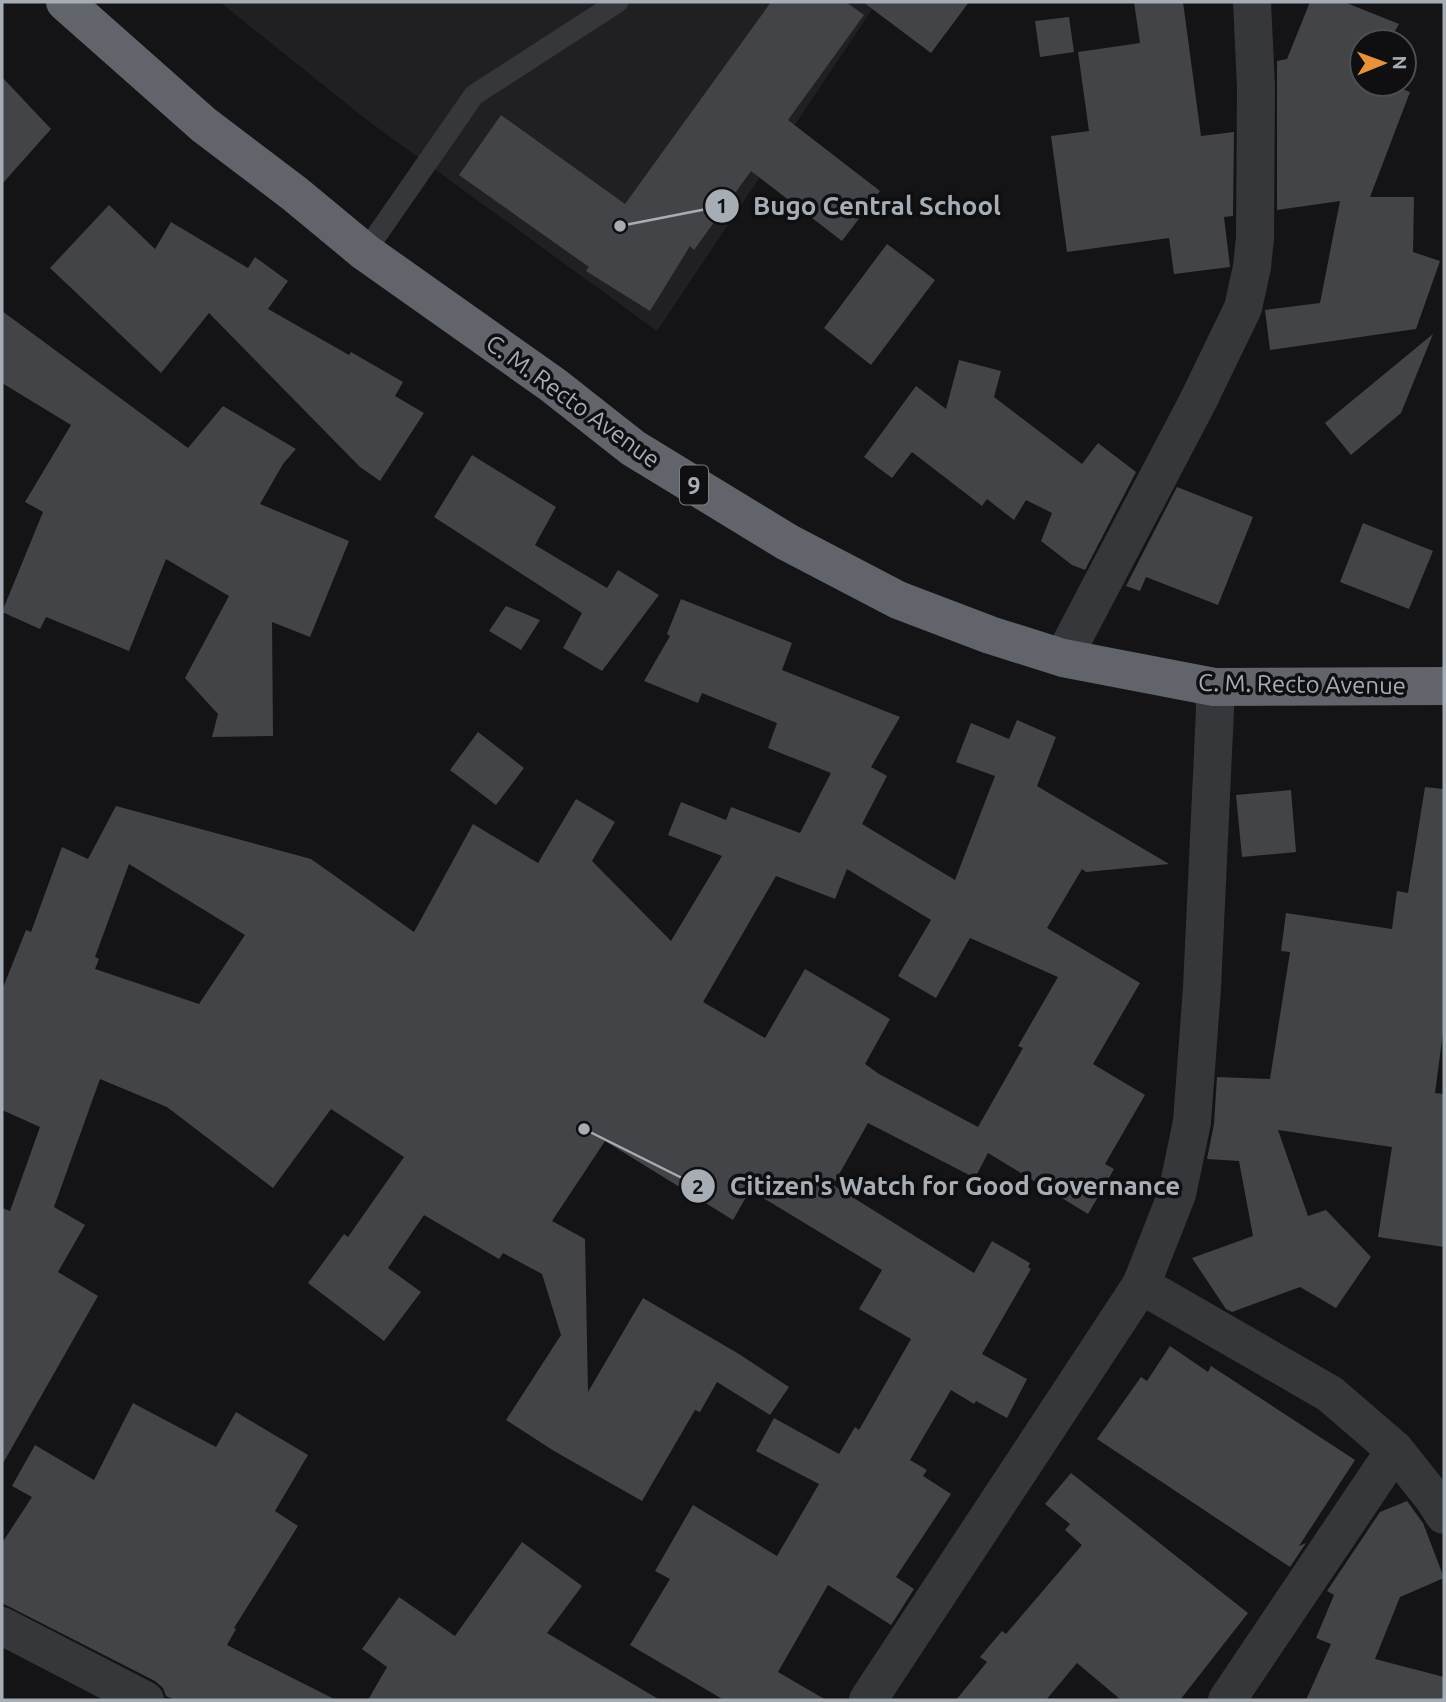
<svg xmlns="http://www.w3.org/2000/svg" width="1446" height="1702" font-family="Ubuntu,sans-serif">
	<style>
		.built { fill: #202022 }
		.building { fill: #434448; fill-rule: evenodd }
		.lines { fill: none; stroke-linecap: round; stroke-linejoin: round }
		.lane { stroke: #35373a; stroke-width: 21 }
		.street { stroke: #35373a; stroke-width: 38 }
		.highway { stroke: #61656b; stroke-width: 38 }
		.labels { text-anchor: middle; dominant-baseline: central; stroke-width: 7; stroke-linejoin: round; paint-order: stroke }
		.shield { fill: #0f0f11; stroke: #797e84; stroke-width: 2 }
		.shield-label { font-size: 23px; font-weight: bold; fill: #a6adb5 }
		.street-label { font-size: 24px; fill: #a6adb5; stroke: #0f0f11 }
		.leader { fill: none; stroke: #a6adb5; stroke-width: 2.5 }
		.callout-dot { fill: #a6adb5; stroke: #0f0f11; stroke-width: 2.5 }
		.mark-label { font-size: 21px; text-anchor: middle; font-weight: bold; fill: #111 }
		.callout-label { font-size: 26px; text-anchor: middle; font-weight: bold; fill: #a6adb5; stroke: #0f0f11; stroke-width: 7; stroke-linejoin: round; paint-order: stroke }
	</style>
	<rect width="100%" height="100%" fill="#141416"/>
	<!-- built -->
	<path class="built" d="M220,2h657l-220,329 -290,-211z"/>
	<!-- building -->
	<g class="building">
		<path d="M771,2h75l18,13 -76,105 92,71 -38,50 -91,-70 -57,79 -4,-4 -40,65 -64,-40 3,-4 -130,-92 42,-60 124,89z"/>
		<path d="M863,2h106l-38,51z"/>
		<path d="M1134,2h49l18,134 33,-4 -1,84 -9,1 6,50 -56,7 -5,-36 -102,14 -16,-116 38,-5 -11,-79 62,-9z"/>
		<path d="M1310,2h34l55,22 -10,18h-27v42h27l21,8 -40,105h44l-1,55 27,9 -24,68 -146,21 -5,-40 55,-7 20,-102 -63,9v-149l10,-2z"/>
		<path d="M1069,17l5,35 -34,5 -5,-36z"/>
		<path d="M2,77l49,52 -49,55z"/>
		<path d="M109,205l46,44 16,-27 77,46 7,-11 33,24 -20,28 81,46 2,-3 52,30 -8,14 29,17 -44,68 -20,-14 -151,-154 -48,60 -111,-105z"/>
		<path d="M887,244l48,36 -64,85 -47,-37z"/>
		<path d="M2,311l186,137 35,-42 73,43 -13,15 -23,40 89,37 -39,96 -38,-15 1,114 -61,1 6,-23 -33,-36 44,-82 -63,-37 -37,92 -83,-34 -6,12 -38,-17 41,-100 -18,-10 46,-77 -69,-42z"/>
		<path d="M1433,334l-32,79 -50,42 -26,-32z"/>
		<path d="M959,360l42,11 -7,26 88,67 16,-21 38,29 -51,98 -13,-5 -31,-24 11,-28 -26,-13 -12,20 -27,-21 -5,7 -70,-54 -20,26 -28,-21 52,-71 30,23z"/>
		<path d="M472,455l84,52 -21,38 72,43 11,-18 41,25 -57,76 -39,-23 19,-35 -148,-96z"/>
		<path d="M1177,487l76,30 -35,88 -72,-28 -6,14 -14,-5z"/>
		<path d="M1363,523l70,28 -24,58 -69,-27z"/>
		<path d="M681,599l111,44 -10,27 118,47 -29,50 16,9 -25,48 93,56 40,-104 -39,-14 15,-39 38,16 8,-19 39,17 -19,49 132,78 -83,8 -4,-3 -35,59 93,55 -47,81 52,31 -40,69 9,5 -26,45 -100,-61 -13,25 -107,-55 -35,62 141,88 18,-32 38,22 -2,4 3,2 -49,85 45,25 -20,39 -31,-17 -2,3 -23,-14 -41,70 17,10 -4,6 28,18 -55,83 18,12 -19,30 -4,6 -63,-40 -50,87 48,28h-102l-94,-55 40,-66 -15,-8 38,-66 84,51 42,-72 -63,-33 18,-33 65,36 16,-27 4,3 52,-91 -52,-30 23,-39 -132,-80 -17,30 -128,-79 -53,80 33,18 3,153 55,-94 96,56 50,33 -19,28 -53,-33 -17,30 -5,-2 -53,91 -88,-50 -48,-31 55,-85 -19,-61 -39,-21 -4,6 -75,-44 -36,53 33,24 -37,49 -76,-58 36,-49 4,3 56,-80 -73,-48 -58,79 -106,-81 -67,-28 -46,128 31,18 -27,47 40,24 -96,169v-257l8,3 30,-84 -38,-17v-120l24,-60 5,2 31,-85 26,12 28,-53 195,53 103,73 59,-108 65,39 38,-64 39,23 -23,39 79,80 51,-85 -54,-21 13,-33 45,18 5,-13 69,26 31,-60 -63,-25 9,-25 -75,-30 -4,10 -54,-22 26,-45 -3,-2zM129,864l116,71 -46,69 -104,-35 4,-10 -4,-2zM847,869l84,51 -33,56 38,22 34,-60 88,39 -40,69 5,2 -45,79 -99,-53 -14,-10 25,-45 -85,-50 -40,69 -62,-36 73,-126 59,23z"/>
		<path d="M506,606l34,14 -19,30 -32,-19z"/>
		<path d="M478,732l46,36 -28,37 -46,-35z"/>
		<path d="M1425,787l19,2v236l-9,68 9,1v153l-66,-10 14,-90 -114,-17 30,86 18,-6 45,47 -35,51 -36,-21 -68,25 -6,-3 -34,-51 61,-22 -14,-75 -32,-2 7,-35 3,-47 53,2 20,-127 -9,-1 5,-38 106,16 5,-38 11,2z"/>
		<path d="M1291,790l5,62 -54,5 -6,-62z"/>
		<path d="M1170,1346l38,26 3,-6 144,94 -56,86 7,-3 -16,24 -193,-128 44,-62 6,4z"/>
		<path d="M133,1403l83,44 20,-35 72,43 -33,56 23,15 -64,102 2,1 -9,16 109,55h-161l-9,-4 -3,-8 -8,-7 -153,-78v-60l30,-46 -20,-11 23,-41 59,35z"/>
		<path d="M1071,1473l177,140 -68,87h-59l-44,-37 -31,37h-90l31,-38 -7,-5 22,-26 4,3 76,-89 -17,-15 5,-6 -25,-20z"/>
		<path d="M1407,1501l16,22 21,55 -44,19 -25,62 69,18v23h-138l25,-56 -15,-6 18,-43 -7,-4 53,-79z"/>
		<path d="M522,1542l60,44 -35,47 113,67h-292l19,-33 -25,-18 37,-52 56,39z"/>
	</g>
	<g class="lines">
		<!-- lane -->
		<path class="lane" d="M365,252l109,-157 144,-93"/>
		<!-- street -->
		<g class="street">
			<path d="M1063,658l134,-255 46,-95 9,-41 3,-29 1,-151 -4,-85"/>
			<path d="M1141,1285l189,109 65,56 38,48 11,17"/>
			<path d="M2,1626l143,74"/>
			<path d="M868,1700l273,-415 36,-91 15,-72 10,-134 13,-278 -1,-23"/>
			<path d="M1227,1700l168,-250"/>
		</g>
		<!-- highway -->
		<path class="highway" d="M65,2l139,123 91,69 70,58 188,133 80,63 154,94 111,58 92,35 73,23 151,29 230,-1"/>
	</g>
	<g class="labels">
		<!-- shield labels -->
		<rect class="shield" x="680" y="465.5" width="28" height="39" rx="5"/>
		<g class="shield-label">
			<text x="694" y="485">9</text>
		</g>
		<!-- street labels -->
		<g class="street-label">
			<text transform="translate(573 401) rotate(36)">C. M. Recto Avenue</text>
			<text transform="translate(1302 684) rotate(1)">C. M. Recto Avenue</text>
		</g>
	</g>
	<!-- callouts -->
	<path class="leader" d="M620 226L722 206M584 1129L698 1186"/>
	<g class="callout-dot">
		<circle cx="620" cy="226" r="7"/>
		<circle cx="584" cy="1129" r="7"/>
		<circle cx="722" cy="206" r="18"/>
		<circle cx="698" cy="1186" r="18"/>
	</g>
	<g class="mark-label">
		<text x="722" y="213">1</text>
		<text x="698" y="1194">2</text>
	</g>
	<g class="callout-label">
		<text x="877" y="215">Bugo Central School</text>
		<text x="955" y="1195">Citizen's Watch for Good Governance</text>
	</g>
	<!-- border -->
	<rect width="1446" height="1702" fill="none" stroke="#a6adb5" stroke-width="7"/>
	<!-- north arrow -->
	<g transform="translate(1383 63) rotate(89)"><circle r="33" fill="#0f0f11" stroke="#4b4e53" stroke-width="2"/>
	<path d="M0-5L12 26L0 18L-12 26Z" fill="#e7923a"/>
	<text y="-10" font-size="19" font-weight="bold" text-anchor="middle" fill="#a6adb5">N</text>
	</g>
</svg>
